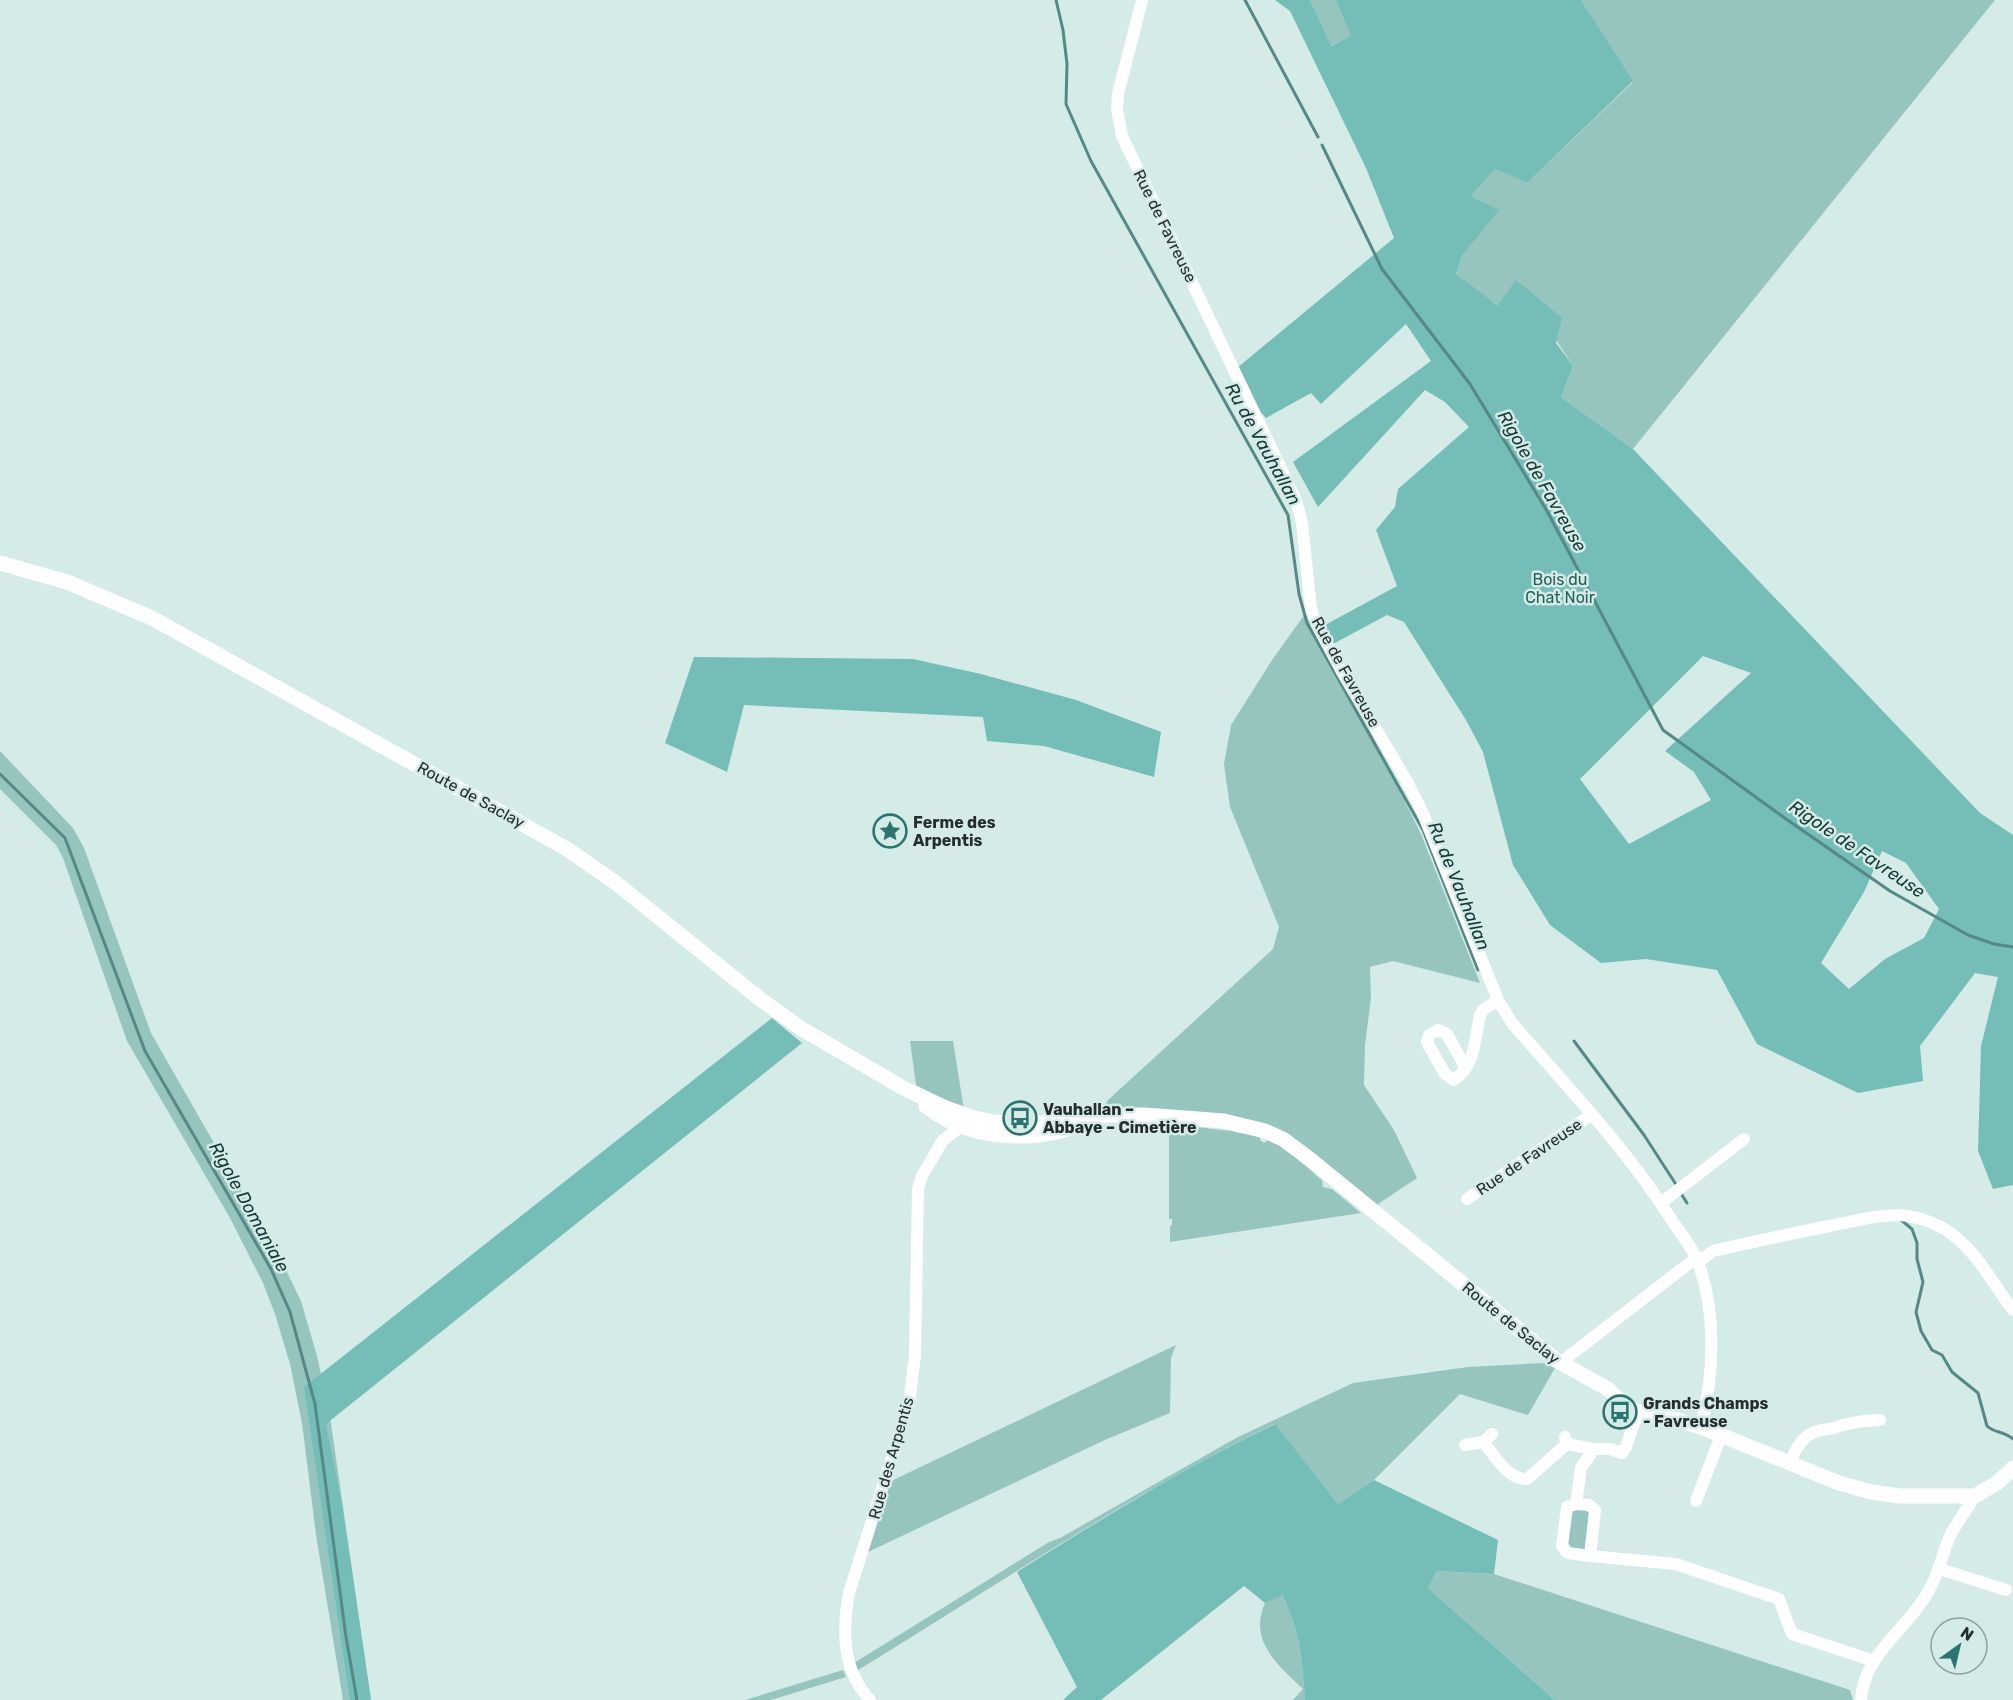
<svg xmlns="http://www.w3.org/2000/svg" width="2013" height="1700" font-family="Rubik,sans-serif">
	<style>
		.green { fill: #96c5c0 }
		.forest { fill: #75bdb7; fill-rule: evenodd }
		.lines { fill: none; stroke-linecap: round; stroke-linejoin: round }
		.stream { stroke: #558985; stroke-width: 3 }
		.minor { stroke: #fff; stroke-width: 12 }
		.major { stroke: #fff; stroke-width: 15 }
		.labels { text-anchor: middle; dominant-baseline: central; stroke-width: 5; stroke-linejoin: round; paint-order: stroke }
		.street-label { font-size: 16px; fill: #252d2d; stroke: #d5ebe8 }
		.park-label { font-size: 16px; fill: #24605b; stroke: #d5ebe8 }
		.poi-label { font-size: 16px; font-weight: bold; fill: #252d2d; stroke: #d5ebe8; text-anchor: start }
		.water-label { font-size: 18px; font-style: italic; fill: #163937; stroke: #d5ebe8 }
	</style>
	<rect width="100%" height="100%" fill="#d5ebe8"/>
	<!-- green -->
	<g class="green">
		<path d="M1310,0h26l16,36 -22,10z"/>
		<path d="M1581,0h414l-362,449 -72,-52 12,-31 -56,-86 -20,27 -20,-18 -21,-15 6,-18 36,-46 -27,-14 24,-27 32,14 106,-101z"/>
		<path d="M1305,614l59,105 57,115 59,149 -87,-22 -23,6 1,31 -6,47 -1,40 30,45 23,48 -42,28 -115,-76 -156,-22 3,-7 166,-152 6,-22 -49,-120 -6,-43 7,-39 41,-65z"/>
		<path d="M0,751l73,77 11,20 67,185 130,227 20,41 16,55 12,54 42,290h-28l-27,-165 -14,-112 -12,-59 -15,-50 -12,-31 -33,-65 -103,-177 -64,-183 -7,-13 -56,-56z"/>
		<path d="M910,1041h43l11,69 -48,-25z"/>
		<path d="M1169,1124l62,7 29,6v3l4,3 4,-3c21,9 37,26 54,40l1,7 9,2 29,24 -191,29v-16l2,-1v-6h-3z"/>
		<path d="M1176,1345l-5,13 -1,55 -63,26 -239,113 21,-70z"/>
		<path d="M1543,1363l12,5 -27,47 -68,-21 -86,86 -36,24 -64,-80c-145,71 -280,163 -419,248l-1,-9 195,-121 11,-4 176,-100 117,-55 115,-16z"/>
		<path d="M1585,1509l6,5 -6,35 -13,1 -6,-6 6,-34z"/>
		<path d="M1437,1571l57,3 356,116 3,10h-298l-127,-112z"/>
		<path d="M1283,1594c17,39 19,64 22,106h-12l10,-11c-25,-24 -55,-48 -38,-86z"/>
		<path d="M843,1670l3,7 -75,23h-26z"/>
	</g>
	<!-- forest -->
	<g class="forest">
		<path d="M1275,0h35l21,46 20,-10 -15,-36h245l52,81 -106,102 -32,-14 -24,27 28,14 -37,46 -6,18 21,15 20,17 19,-26 46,38 -6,25 17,23 -12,31 72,52 347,364 33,22v350l-20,4 -15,-38 3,-105 17,-69 -23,-4 -55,73 3,35 -65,12 -101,-49 -40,-74 -71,-11 -45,4 -51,-38 -37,-60 -30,-113 -17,-32 -62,-98 -17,-7 -54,29 -8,-19 72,-39 -21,-56 19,-23 3,-18 71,-62 -24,-25 -20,-12 -107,117 -25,-45 138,-101 -25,-37 -85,80 -10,-11 -45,25 -9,-10 -20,-40 157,-130 -28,-70 -76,-157zM1703,656l48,17 -86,78 29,21 17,28 -82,44 -49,-65zM1882,851l24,12 33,46 -15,29 -39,21 -36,30 -28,-26 43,-71z"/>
		<path d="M694,657l219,2 68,15 95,26 85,32 -7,45 -110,-31 -57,-5 -4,-24 -239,-12 -17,67 -62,-29z"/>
		<path d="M772,1018l30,25 -476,381 16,81 29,195h-21l-46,-313z"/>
		<path d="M1275,1424l63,80 36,-24 124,60 -4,34 -57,-3 -9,17 127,112h-250c-3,-42 -5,-67 -22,-105l-18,8 -21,-17 -143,114h-38l14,-13 -60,-115c84,-53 168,-105 258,-148z"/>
	</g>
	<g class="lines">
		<!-- stream -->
		<g class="stream">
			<path d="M1056,0l7,30 4,34 -1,40 25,57 197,354 11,79 8,29 116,207 55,140"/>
			<path d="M1245,0l73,137"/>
			<path d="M1322,145l60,124 88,115 77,127 116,219 123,89 104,72 78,44 26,9 19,3"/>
			<path d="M0,774l65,64 80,213 126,218 19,43 25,92 31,233 11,63"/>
			<path d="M1574,1041l70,94 33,51"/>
			<path d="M1680,1192l7,11"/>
			<path d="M1901,1220l11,9 5,14v16l6,23 -7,30 5,19 11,19 10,5 10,17 26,21 9,33c7,7 17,5 26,13"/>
		</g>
		<!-- minor -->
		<g class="minor">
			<path d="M1142,0l-24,94 -1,15 5,27 174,364 6,23 9,86 6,16 25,47 63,106 16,31 77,191 14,23c55,64 116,127 161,199 8,12 19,25 24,38 20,50 17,116 4,167"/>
			<path d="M1464,1069l-1,-6 -16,-29 -9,-4 -9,5 -2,7 18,32 9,6c21,-13 21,-42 26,-65l3,-5 15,-10"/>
			<path d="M1467,1199l124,-84"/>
			<path d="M1661,1203l83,-64"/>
			<path d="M1560,1363l136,-105h8l9,-7c40,-9 81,-18 121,-26 21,-4 42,-10 64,-10 19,1 40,8 55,20 26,20 40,49 60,75"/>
			<path d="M1565,1437l2,7 27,5h16l12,4 4,-6 12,-35"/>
			<path d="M1483,1442c12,13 24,38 44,37l40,-35"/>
			<path d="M1465,1445l18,-3 9,-8"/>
			<path d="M1789,1464c6,-13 12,-27 26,-32 6,-3 13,-2 19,-4 16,-6 29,-7 46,-8"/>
			<path d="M1696,1501l25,-65"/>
			<path d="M1576,1504l13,1 6,5 -5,46 -22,-3 -6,-7 5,-39z"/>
			<path d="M1576,1504l5,-36 13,-19"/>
			<path d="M1590,1556l86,8 103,35 13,35 82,27"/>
			<path d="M1940,1569l66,21"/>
			<path d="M870,1700c-28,-31 -28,-68 -21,-107l60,-190 6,-48 3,-166 4,-13 21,-36 19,-14"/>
			<path d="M1861,1700c3,-47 46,-70 67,-108 11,-18 14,-38 22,-56 7,-14 17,-27 25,-40"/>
		</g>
		<!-- major -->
		<g class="major">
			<path d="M0,563l67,19 85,36 415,231 49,34 144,116 42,30 103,60 41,19 28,10 20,4 28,2 26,-2 28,-7h69l79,6 41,10 18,8 28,21 245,200 52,29 15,15 15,8 25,4 38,11 138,56 32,9 29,4h75l22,-13 16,-15"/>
			<path d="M926,1106c47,38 119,38 170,11"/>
		</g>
	</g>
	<!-- icons -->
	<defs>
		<symbol id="sight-ring" viewBox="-11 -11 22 22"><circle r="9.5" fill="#d5ebe8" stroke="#2b746f" stroke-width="1.5"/><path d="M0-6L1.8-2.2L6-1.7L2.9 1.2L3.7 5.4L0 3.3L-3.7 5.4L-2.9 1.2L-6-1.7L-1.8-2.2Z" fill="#2b746f"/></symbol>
		<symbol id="bus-ring" viewBox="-11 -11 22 22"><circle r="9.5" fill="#d5ebe8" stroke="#2b746f" stroke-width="1.5"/><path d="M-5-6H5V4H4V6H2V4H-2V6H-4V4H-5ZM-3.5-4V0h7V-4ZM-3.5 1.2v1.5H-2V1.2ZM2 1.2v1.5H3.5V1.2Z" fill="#2b746f"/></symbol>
	</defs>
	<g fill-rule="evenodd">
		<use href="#sight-ring" x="871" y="812" width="38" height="38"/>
		<use href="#bus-ring" x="1001" y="1099" width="38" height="38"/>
		<use href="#bus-ring" x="1601" y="1393" width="38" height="38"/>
	</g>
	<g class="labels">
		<!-- street labels -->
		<g class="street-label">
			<text transform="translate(1165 226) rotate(64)">Rue de Favreuse</text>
			<text transform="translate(1346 672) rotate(61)">Rue de Favreuse</text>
			<text transform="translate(471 795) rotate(29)">Route de Saclay</text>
			<text transform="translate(1529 1157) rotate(-34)">Rue de Favreuse</text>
			<text transform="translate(1511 1323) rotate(39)">Route de Saclay</text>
			<text transform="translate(891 1458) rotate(-74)">Rue des Arpentis</text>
		</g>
		<!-- park labels -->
		<g class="park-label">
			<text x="1560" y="579">Bois du<tspan x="1560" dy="18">Chat Noir</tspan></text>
		</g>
		<!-- poi labels -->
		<g class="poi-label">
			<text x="913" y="822">Ferme des<tspan x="913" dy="18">Arpentis</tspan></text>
			<text x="1043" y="1109">Vauhallan –<tspan x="1043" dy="18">Abbaye – Cimetière</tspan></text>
			<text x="1643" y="1403">Grands Champs<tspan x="1643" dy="18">- Favreuse</tspan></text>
		</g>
		<!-- water labels -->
		<g class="water-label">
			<text transform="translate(1263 444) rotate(61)">Ru de Vauhallan</text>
			<text transform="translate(1542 481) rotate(60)">Rigole de Favreuse</text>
			<text transform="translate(1857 849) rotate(34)">Rigole de Favreuse</text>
			<text transform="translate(1459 886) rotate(68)">Ru de Vauhallan</text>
			<text transform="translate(249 1207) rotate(61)">Rigole Domaniale</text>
		</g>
	</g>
	<!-- north arrow -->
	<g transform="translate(1959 1646) rotate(34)"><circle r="28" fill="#d5ebe8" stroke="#8f9f9d" stroke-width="1.5"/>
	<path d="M0-4.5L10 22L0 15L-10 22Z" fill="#2b746f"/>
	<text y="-9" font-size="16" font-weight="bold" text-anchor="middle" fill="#252d2d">N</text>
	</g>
</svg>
